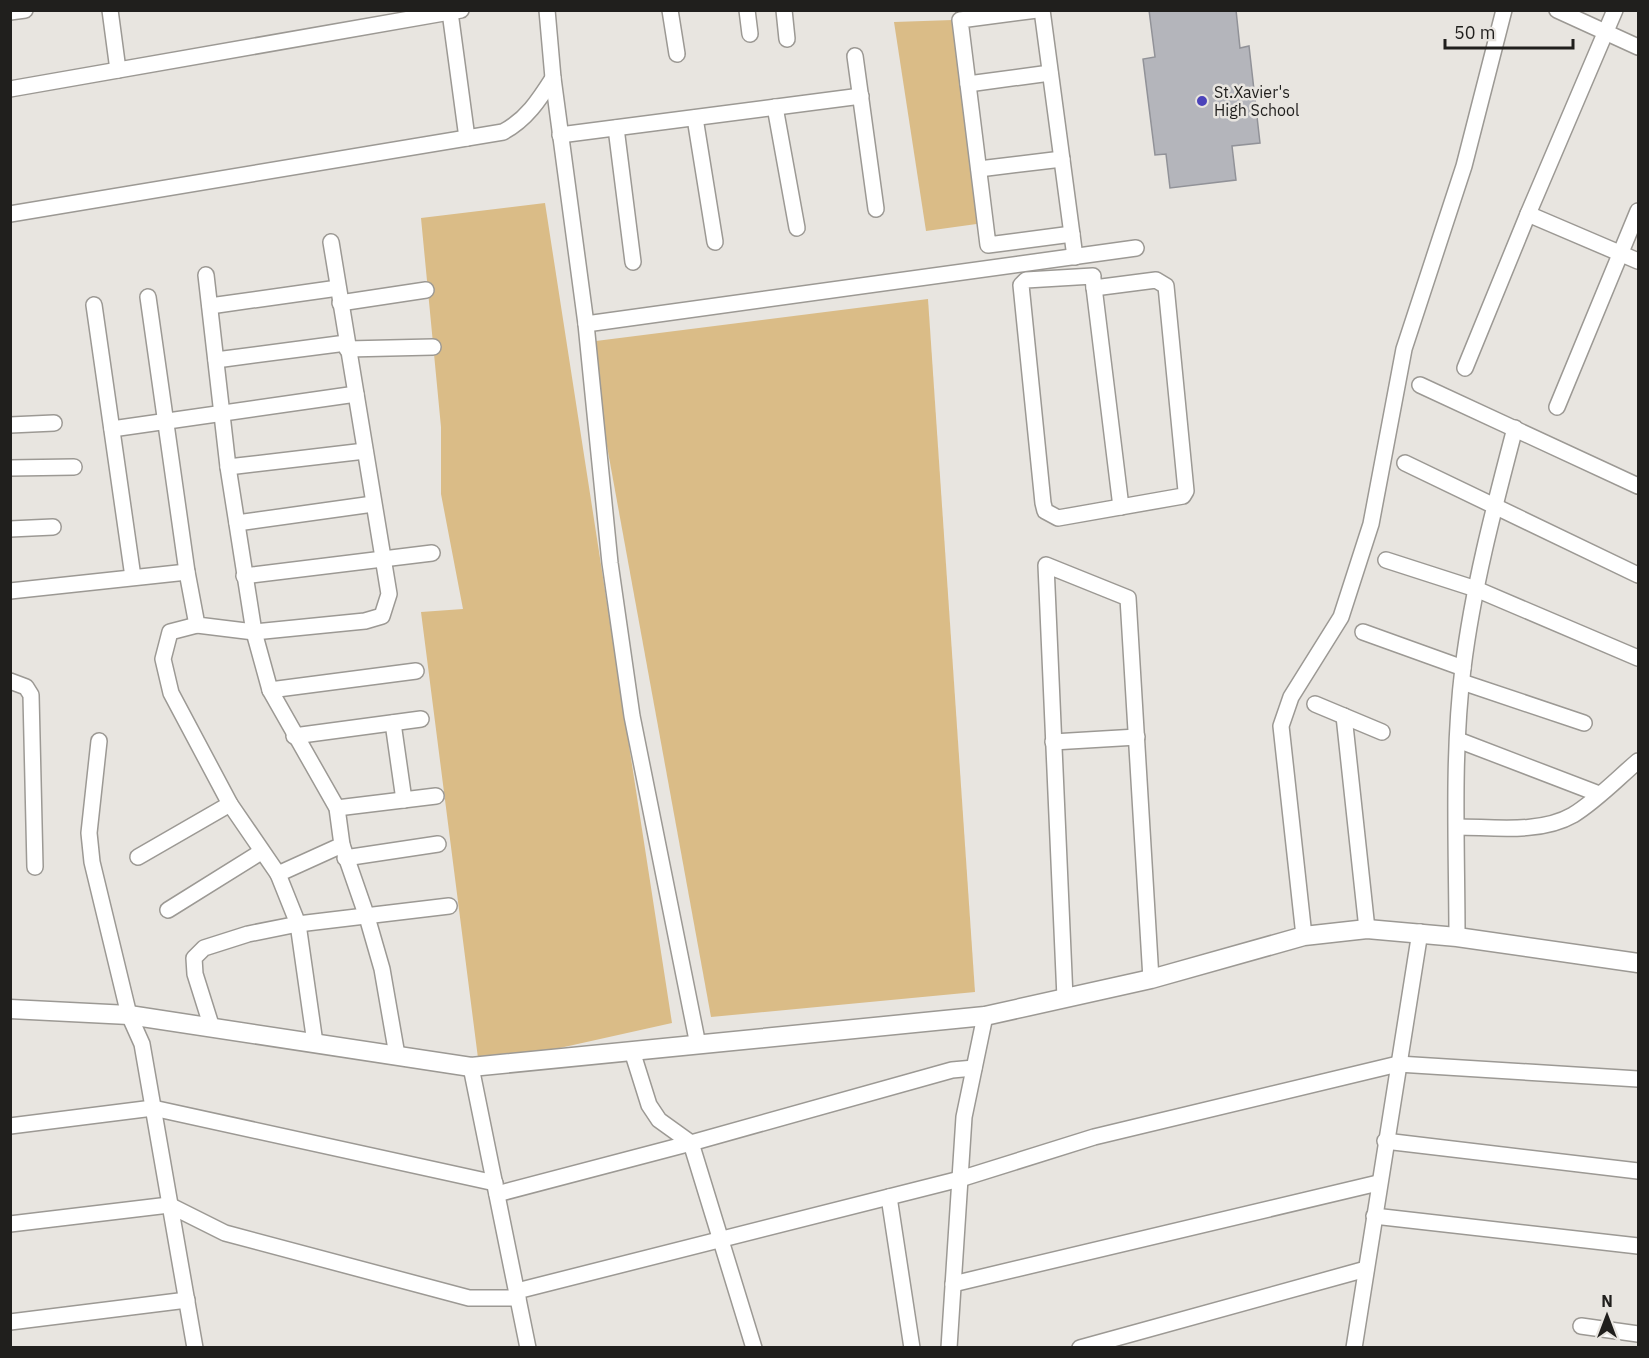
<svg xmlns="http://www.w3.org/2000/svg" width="1649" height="1358" font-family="'IBM Plex Sans',sans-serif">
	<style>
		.green { fill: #dabc87 }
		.building { fill: #b4b5bb; stroke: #919298; stroke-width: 1.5 }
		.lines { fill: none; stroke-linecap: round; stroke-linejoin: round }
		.minor-casing { stroke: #9c9994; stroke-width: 18 }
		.tertiary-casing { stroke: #9c9994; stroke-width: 21 }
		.minor { stroke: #fff; stroke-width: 15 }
		.tertiary { stroke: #fff; stroke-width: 18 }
		.poi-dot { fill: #4b43ba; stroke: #e8e5e0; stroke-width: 2 }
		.labels { text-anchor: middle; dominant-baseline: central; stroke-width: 5; stroke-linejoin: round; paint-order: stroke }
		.poi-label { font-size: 16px; fill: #201f1d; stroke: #e8e5e0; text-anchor: start }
	</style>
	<rect width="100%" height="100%" fill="#e8e5e0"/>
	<!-- green -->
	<g class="green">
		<path d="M953,20l38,202 -65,9 -32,-209z"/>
		<path d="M545,203l127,820 -193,43 -58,-454 42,-3 -22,-115v-67l-20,-209z"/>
		<path d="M928,299l47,693 -264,25 -123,-675z"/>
	</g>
	<!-- building -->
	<path class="building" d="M1149,10h87l4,38 9,-2 11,97 -28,3 4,34 -66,8 -4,-34 -11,1 -12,-96 12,-2z"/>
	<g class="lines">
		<defs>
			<g id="minor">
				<path d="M110,10l8,60"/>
				<path d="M547,10l6,68 33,246 24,239 22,153 66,329"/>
				<path d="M670,10l7,44"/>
				<path d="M747,10l3,24"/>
				<path d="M784,10l3,29"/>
				<path d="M1037,10l-77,10 28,225 84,-11"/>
				<path d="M1042,10l33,247"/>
				<path d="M1557,10l81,37"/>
				<path d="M10,12l15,-2"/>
				<path d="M450,12l17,126"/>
				<path d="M855,56l21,153"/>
				<path d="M968,84l82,-11"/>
				<path d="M10,89l451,-79"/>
				<path d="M775,107l22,121"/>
				<path d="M695,118l20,124"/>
				<path d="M616,128l17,134"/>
				<path d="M560,135l301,-39"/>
				<path d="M979,169l83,-10"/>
				<path d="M10,214l493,-82c23,-12 36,-32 50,-54"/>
				<path d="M1528,214l87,-204"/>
				<path d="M206,275l22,192 26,165 16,58 67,118 5,37 -64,29 20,50 17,119"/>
				<path d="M1093,276l-67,4 -5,5 22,218 2,8 13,7 125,-22 3,-5 -20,-205 -10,-6 -62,8"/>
				<path d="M1093,279l28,228"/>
				<path d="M148,297l39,275 10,53 57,7 111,-11 17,-5 7,-22 -58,-352"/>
				<path d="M340,303l86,-13"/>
				<path d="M94,305l39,272"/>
				<path d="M210,306l128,-18"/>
				<path d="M586,324l550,-76"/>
				<path d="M347,349l86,-2"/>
				<path d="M216,360l130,-17"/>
				<path d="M1465,368l63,-154 110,47"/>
				<path d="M1420,385l218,101"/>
				<path d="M1557,407l81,-196"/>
				<path d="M10,425l44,-2"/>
				<path d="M112,429l244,-35"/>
				<path d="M1405,463l233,112"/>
				<path d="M228,467l137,-16"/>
				<path d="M10,468l64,-1"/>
				<path d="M237,523l136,-19"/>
				<path d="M10,529l43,-2"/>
				<path d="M1386,560l90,29 162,69"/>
				<path d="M244,576l188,-23"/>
				<path d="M10,591l177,-19"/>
				<path d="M197,625l-27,7 -7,27 8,34 59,111 48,70"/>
				<path d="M1363,632l100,36"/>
				<path d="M10,681l16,6 5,8 4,172"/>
				<path d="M1462,682l122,41"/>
				<path d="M270,690l146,-19"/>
				<path d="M1315,704l67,28"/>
				<path d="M1344,716l23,213"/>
				<path d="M393,723l11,77"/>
				<path d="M294,736l127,-17"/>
				<path d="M1458,740l141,54"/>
				<path d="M99,741l-10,92 3,29 37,153 13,29 53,304"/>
				<path d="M1053,742l84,-5"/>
				<path d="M337,808l99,-12"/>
				<path d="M1457,827c36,0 83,7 116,-12 23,-14 45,-37 65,-54"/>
				<path d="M342,845l25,72 15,52 15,86"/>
				<path d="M138,857l92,-53"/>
				<path d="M345,858l93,-14"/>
				<path d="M168,910l93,-58"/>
				<path d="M1304,936l-23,-210 10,-29 50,-80 30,-93 33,-175 60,-183 40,-156"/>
				<path d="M1457,937c0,-89 -5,-180 6,-269 10,-81 31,-160 52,-240"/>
				<path d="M1065,998l-19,-433 82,33 23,381"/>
				<path d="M212,1028l-17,-54 -1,-16 10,-10 44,-14 50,-10 151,-18"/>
				<path d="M632,1051l17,54 10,15 32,23 63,205"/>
				<path d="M471,1067l57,281"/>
				<path d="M10,1126l143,-18 342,75"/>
				<path d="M1385,1141l253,30"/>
				<path d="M497,1194l194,-51 261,-73 22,-2"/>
				<path d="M889,1197l23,151"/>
				<path d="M1374,1216l264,30"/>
				<path d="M10,1224l159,-19 56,28 244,65h49"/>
				<path d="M953,1284l425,-101"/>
				<path d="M517,1291l443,-112 134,-42 304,-73 240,15"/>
				<path d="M10,1322l177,-22"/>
				<path d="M1581,1326l57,8"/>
				<path d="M949,1348l15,-231 21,-101"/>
				<path d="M1080,1348l286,-79"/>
				<path d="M1354,1348l66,-416"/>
			</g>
			<path id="tertiary" d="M10,1009l119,6 342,52 514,-51 166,-37 153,-43 63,-7 90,8 181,26"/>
		</defs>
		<!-- minor casing -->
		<use href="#minor" class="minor-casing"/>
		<!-- tertiary casing -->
		<use href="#tertiary" class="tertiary-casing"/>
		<!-- minor -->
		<use href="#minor" class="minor"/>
		<!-- tertiary -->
		<use href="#tertiary" class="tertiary"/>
	</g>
	<!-- markers -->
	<circle class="poi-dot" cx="1202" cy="101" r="6"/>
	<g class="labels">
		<!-- poi labels -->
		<g class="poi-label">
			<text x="1214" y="92">St.Xavier's<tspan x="1214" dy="18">High School</tspan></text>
		</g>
	</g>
	<!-- border -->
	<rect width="1649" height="1358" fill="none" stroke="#201f1d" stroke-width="24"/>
	<!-- north arrow -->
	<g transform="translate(1607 1316)" stroke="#e8e5e0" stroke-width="4.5" paint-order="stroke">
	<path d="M0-4.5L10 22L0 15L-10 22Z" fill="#201f1d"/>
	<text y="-9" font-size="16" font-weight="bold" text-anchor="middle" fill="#201f1d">N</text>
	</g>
	<!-- scale -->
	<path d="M1445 39v9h128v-9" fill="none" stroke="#201f1d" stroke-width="3"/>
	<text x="1454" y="39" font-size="18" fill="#201f1d" stroke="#e8e5e0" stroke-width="4.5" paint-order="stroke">50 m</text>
</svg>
